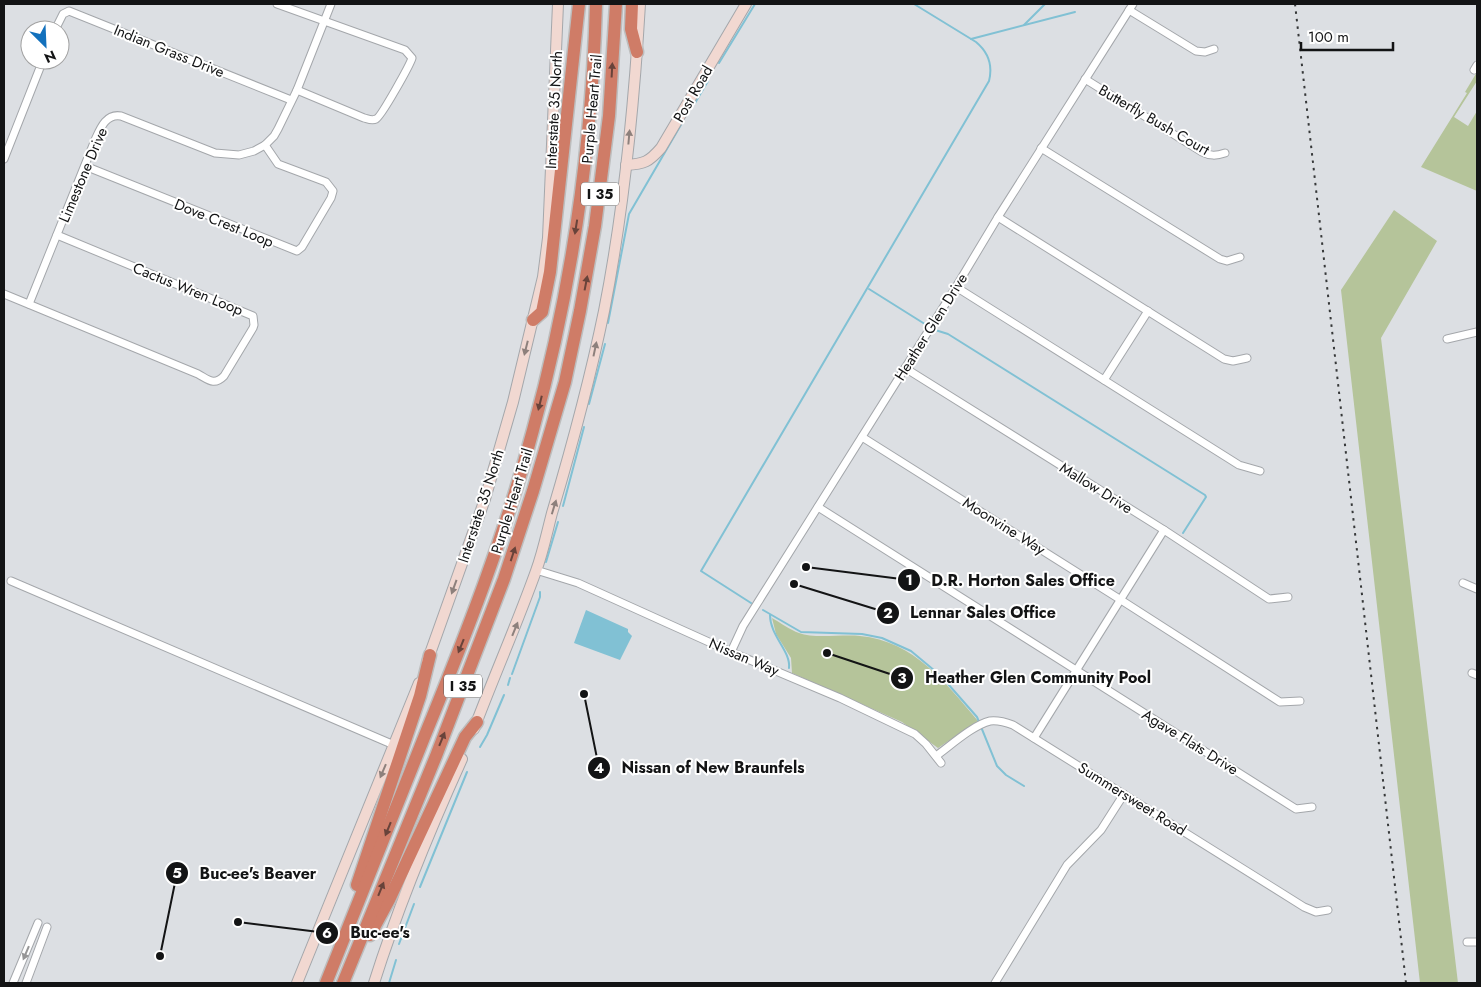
<svg xmlns="http://www.w3.org/2000/svg" width="1481" height="987" font-family="Jost,sans-serif">
	<style>
		.green { fill: #b5c49a }
		.water { fill: #81c1d4 }
		.lines { fill: none; stroke-linecap: round; stroke-linejoin: round }
		.stream { stroke: #81c1d4; stroke-width: 2 }
		.street-casing { stroke: #a4a7ab; stroke-width: 9 }
		.secondary-casing { stroke: #a4a7ab; stroke-width: 12 }
		.highway-casing { stroke: #bdbdbd; stroke-width: 15 }
		.street { stroke: #fff; stroke-width: 7 }
		.secondary { stroke: #f1d8d1; stroke-width: 10 }
		.highway { stroke: #cf7c67; stroke-width: 12 }
		.rail { stroke: #363839; stroke-width: 2; stroke-dasharray: 2.5 5; stroke-linecap: butt }
		.oneway { fill: #68433a }
		.oneway2 { fill: #8d807c }
		.oneway3 { fill: #959596 }
		.labels { text-anchor: middle; dominant-baseline: central; stroke-width: 4; stroke-linejoin: round; paint-order: stroke }
		.shield { fill: #fff; stroke: #5a5a5b; stroke-width: 1 }
		.shield-label { font-size: 14px; font-weight: bold; fill: #131415 }
		.street-label { font-size: 15px; fill: #131415; stroke: #fff }
		.leader { fill: none; stroke: #131415; stroke-width: 2 }
		.callout-dot { fill: #131415; stroke: #fff; stroke-width: 2 }
		.mark-label { font-size: 15px; text-anchor: middle; font-weight: bold; fill: #fff }
		.callout-label { font-size: 16px; text-anchor: middle; font-weight: bold; fill: #131415; stroke: #fff; stroke-width: 4; stroke-linejoin: round; paint-order: stroke }
	</style>
	<rect width="100%" height="100%" fill="#dcdfe3"/>
	<!-- green -->
	<g class="green">
		<path d="M1477,72v9l-23,36 14,9 9,-15v80l-56,-24 46,-74 -2,-1z"/>
		<path d="M1394,210l43,31 -56,97 77,645h-38l-79,-693z"/>
		<path d="M772,618c9,5 18,12 27,15 15,6 44,1 61,3 54,5 86,47 118,85l-40,27 -36,-26 -110,-49 -1,-15 -15,-24z"/>
	</g>
	<!-- water -->
	<path class="water" d="M586,610l42,19v3l4,4 -12,24 -46,-17z"/>
	<g class="lines">
		<!-- stream -->
		<g class="stream">
			<path d="M1024,25l21,-21"/>
			<path d="M971,39l104,-27"/>
			<path d="M719,63l36,-59"/>
			<path d="M695,103l13,-22"/>
			<path d="M869,289l59,37"/>
			<path d="M608,323l21,-109 53,-91"/>
			<path d="M932,329l16,5 257,161 1,2 -23,36"/>
			<path d="M589,404l16,-60"/>
			<path d="M563,506l21,-79"/>
			<path d="M546,562l12,-40"/>
			<path d="M751,603l-50,-32 288,-490c4,-16 -1,-29 -13,-39l-62,-38"/>
			<path d="M763,610l38,22 61,2 20,4 29,13 30,25 36,41 20,49 9,9 18,11"/>
			<path d="M770,615c0,21 21,36 19,53"/>
			<path d="M512,674l28,-77v-5"/>
			<path d="M508,685l2,-7"/>
			<path d="M480,747l7,-12 17,-40"/>
			<path d="M420,887l47,-115"/>
			<path d="M399,944l15,-40"/>
			<path d="M389,983l7,-23"/>
		</g>
		<defs>
			<g id="street">
				<path d="M277,4l128,46 7,8c-2,7 -31,59 -36,61 -4,2 -8,0 -12,-1l-67,-28"/>
				<path d="M1129,10l67,41 9,1 9,-3"/>
				<path d="M55,30l8,-16 6,-3 222,89"/>
				<path d="M1474,70l3,-5"/>
				<path d="M1085,79l117,73c8,4 14,4 23,1"/>
				<path d="M1041,148l179,111 7,2 13,-4"/>
				<path d="M4,159l39,-99"/>
				<path d="M85,166l212,85 5,-4 29,-49 2,-7 -7,-9 -48,-18 -13,-19"/>
				<path d="M998,217l226,142 9,2 14,-3"/>
				<path d="M956,287l283,178 21,6"/>
				<path d="M4,294l194,80c11,6 16,12 26,2l29,-48 1,-3 -1,-9 -196,-81"/>
				<path d="M29,304l66,-164c5,-11 11,-27 26,-24l94,37 24,2 15,-4 11,-6 9,-9 4,-7 19,-39 34,-86"/>
				<path d="M1447,339l30,-7"/>
				<path d="M905,368l259,162 105,69 19,-2"/>
				<path d="M1104,380l44,-69"/>
				<path d="M862,437l259,163 159,102 20,-1"/>
				<path d="M818,507l478,302 16,-2"/>
				<path d="M536,570l42,13 153,69 109,46 75,36 11,10 15,19"/>
				<path d="M11,581l383,164"/>
				<path d="M1463,583l14,6"/>
				<path d="M731,652l12,-26 213,-339 42,-70 135,-213"/>
				<path d="M1472,673l5,2"/>
				<path d="M1034,738l130,-208"/>
				<path d="M936,756c14,-10 37,-31 54,-35 8,-1 15,1 23,4l291,182 12,5 12,-2"/>
				<path d="M1467,942h10"/>
				<path d="M13,983l25,-60"/>
				<path d="M26,983l21,-56"/>
				<path d="M995,983l72,-118 34,-35 23,-36"/>
			</g>
			<g id="secondary">
				<path d="M626,165c18,-1 23,-3 35,-17l85,-144"/>
				<path d="M427,662l58,-163 28,-97 30,-125 5,-39 10,-234"/>
				<path d="M474,729c20,-53 43,-105 62,-158 7,-19 11,-39 16,-58 20,-67 38,-134 52,-202 20,-101 30,-205 36,-307"/>
				<path d="M297,983l122,-300"/>
				<path d="M374,983c24,-76 55,-151 88,-224"/>
			</g>
			<g id="highway">
				<path d="M632,4l-1,25 6,23"/>
				<path d="M533,320l9,-8 8,-40 29,-268"/>
				<path d="M357,885l63,-189 10,-41"/>
				<path d="M370,935l19,-35 76,-163 12,-15"/>
				<path d="M326,983c33,-82 66,-165 99,-248 41,-100 80,-200 108,-305 38,-138 59,-283 63,-426"/>
				<path d="M343,983l93,-227 68,-177 29,-88 32,-109 15,-71 15,-85 14,-110 7,-112"/>
			</g>
		</defs>
		<!-- street casing -->
		<use href="#street" class="street-casing"/>
		<!-- secondary casing -->
		<use href="#secondary" class="secondary-casing"/>
		<!-- highway casing -->
		<use href="#highway" class="highway-casing"/>
		<!-- street -->
		<use href="#street" class="street"/>
		<!-- secondary -->
		<use href="#secondary" class="secondary"/>
		<!-- highway -->
		<use href="#highway" class="highway"/>
		<!-- rail -->
		<path class="rail" d="M1295,4l111,979"/>
	</g>
	<!-- one-way arrows -->
	<defs><path id="oneway-solid" d="M-6-.8H1V-3.2L6.5 0L1 3.2V.8H-6Z" transform="scale(1.25)"/></defs>
	<g class="oneway">
		<use href="#oneway-solid" transform="translate(612 70) rotate(-87)"/>
		<use href="#oneway-solid" transform="translate(576 227) rotate(99)"/>
		<use href="#oneway-solid" transform="translate(586 283) rotate(-79)"/>
		<use href="#oneway-solid" transform="translate(540 403) rotate(104)"/>
		<use href="#oneway-solid" transform="translate(513 554) rotate(-72)"/>
		<use href="#oneway-solid" transform="translate(461 646) rotate(112)"/>
		<use href="#oneway-solid" transform="translate(442 739) rotate(-68)"/>
		<use href="#oneway-solid" transform="translate(388 829) rotate(112)"/>
		<use href="#oneway-solid" transform="translate(381 889) rotate(-68)"/>
	</g>
	<g class="oneway2">
		<use href="#oneway-solid" transform="translate(629 137) rotate(-85)"/>
		<use href="#oneway-solid" transform="translate(526 348) rotate(104)"/>
		<use href="#oneway-solid" transform="translate(595 349) rotate(-78)"/>
		<use href="#oneway-solid" transform="translate(554 507) rotate(-73)"/>
		<use href="#oneway-solid" transform="translate(454 587) rotate(110)"/>
		<use href="#oneway-solid" transform="translate(515 629) rotate(-68)"/>
		<use href="#oneway-solid" transform="translate(383 771) rotate(113)"/>
	</g>
	<use class="oneway3" href="#oneway-solid" transform="translate(26 953) rotate(113)"/>
	<g class="labels">
		<!-- shield labels -->
		<g class="shield">
			<rect x="581" y="182.5" width="38" height="23" rx="4"/>
			<rect x="444" y="674.5" width="38" height="23" rx="4"/>
		</g>
		<g class="shield-label">
			<text x="600" y="194">I 35</text>
			<text x="463" y="686">I 35</text>
		</g>
		<!-- street labels -->
		<g class="street-label">
			<text transform="translate(169 51) rotate(22)">Indian Grass Drive</text>
			<text transform="translate(693 94) rotate(-60)">Post Road</text>
			<text transform="translate(592 109) rotate(-85)">Purple Heart Trail</text>
			<text transform="translate(554 110) rotate(-87)">Interstate 35 North</text>
			<text transform="translate(1154 120) rotate(30)">Butterfly Bush Court</text>
			<text transform="translate(83 175) rotate(-67)">Limestone Drive</text>
			<text transform="translate(224 223) rotate(22)">Dove Crest Loop</text>
			<text transform="translate(188 289) rotate(22)">Cactus Wren Loop</text>
			<text transform="translate(931 327) rotate(-58)">Heather Glen Drive</text>
			<text transform="translate(1096 488) rotate(32)">Mallow Drive</text>
			<text transform="translate(512 501) rotate(-73)">Purple Heart Trail</text>
			<text transform="translate(481 506) rotate(-72)">Interstate 35 North</text>
			<text transform="translate(1004 526) rotate(32)">Moonvine Way</text>
			<text transform="translate(744 657) rotate(23)">Nissan Way</text>
			<text transform="translate(1190 742) rotate(32)">Agave Flats Drive</text>
			<text transform="translate(1132 799) rotate(32)">Summersweet Road</text>
		</g>
	</g>
	<!-- callouts -->
	<path class="leader" d="M806 567L909 580M794 584L888 613M827 653L902 678M584 694L599 768M160 956L177 873M238 922L327 933"/>
	<g class="callout-dot">
		<circle cx="806" cy="567" r="5"/>
		<circle cx="794" cy="584" r="5"/>
		<circle cx="827" cy="653" r="5"/>
		<circle cx="584" cy="694" r="5"/>
		<circle cx="160" cy="956" r="5"/>
		<circle cx="238" cy="922" r="5"/>
		<circle cx="909" cy="580" r="12"/>
		<circle cx="888" cy="613" r="12"/>
		<circle cx="902" cy="678" r="12"/>
		<circle cx="599" cy="768" r="12"/>
		<circle cx="177" cy="873" r="12"/>
		<circle cx="327" cy="933" r="12"/>
	</g>
	<g class="mark-label">
		<text x="909" y="585">1</text>
		<text x="888" y="618">2</text>
		<text x="902" y="683">3</text>
		<text x="599" y="773">4</text>
		<text x="177" y="878">5</text>
		<text x="327" y="938">6</text>
	</g>
	<g class="callout-label">
		<text x="1023" y="586">D.R. Horton Sales Office</text>
		<text x="983" y="618">Lennar Sales Office</text>
		<text x="1038" y="683">Heather Glen Community Pool</text>
		<text x="713" y="773">Nissan of New Braunfels</text>
		<text x="258" y="879">Buc-ee's Beaver</text>
		<text x="380" y="938">Buc-ee's</text>
	</g>
	<!-- border -->
	<rect width="1481" height="987" fill="none" stroke="#131415" stroke-width="10"/>
	<!-- north arrow -->
	<g transform="translate(45 45) rotate(156)"><circle r="24" fill="#ffffff" stroke="#a1a1a1"/>
	<path d="M0-4L9 19L0 12L-9 19Z" fill="#1371bd"/>
	<text y="-8" font-size="14" font-weight="bold" text-anchor="middle" fill="#131415">N</text>
	</g>
	<!-- scale -->
	<path d="M1301 42v8h92v-8" fill="none" stroke="#131415" stroke-width="2.5"/>
	<text x="1308" y="42" font-size="15" fill="#131415" stroke="#ffffff" stroke-width="4" paint-order="stroke">100 m</text>
</svg>
